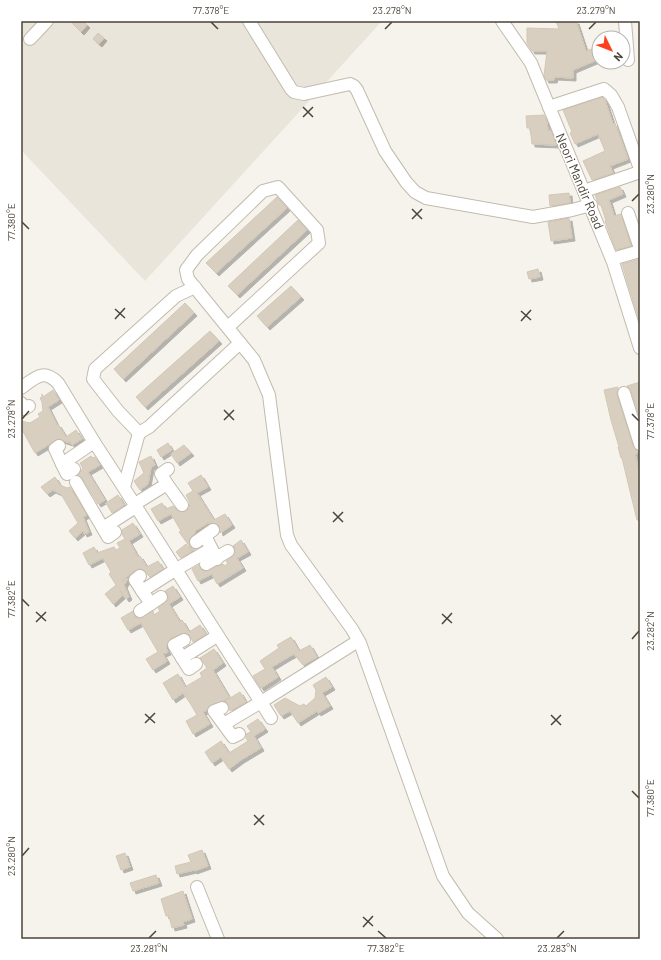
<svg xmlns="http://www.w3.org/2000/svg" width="661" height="960" font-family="Barlow,sans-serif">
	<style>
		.residential { fill: #eae5da }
		.building { fill: #d8cfc1; stroke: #d3c7b4; filter: url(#shadow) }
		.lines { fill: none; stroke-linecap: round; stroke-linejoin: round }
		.minor-casing { stroke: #c2bbae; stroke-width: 14 }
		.minor { stroke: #fff; stroke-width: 12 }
		.ticks { fill: none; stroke: #4b4439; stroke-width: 1.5 }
		.labels { text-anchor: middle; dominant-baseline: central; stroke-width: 3; stroke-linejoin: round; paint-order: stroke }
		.street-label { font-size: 13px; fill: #4b4439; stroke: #fff }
		.neatline { fill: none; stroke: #4b4439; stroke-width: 1.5 }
		.ticks-label { font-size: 10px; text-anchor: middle; fill: #4b4439 }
	</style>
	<defs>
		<filter id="shadow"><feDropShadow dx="3" dy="3" stdDeviation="0" flood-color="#0004"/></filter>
	</defs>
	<rect width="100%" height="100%" fill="#f6f3ec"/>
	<!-- residential -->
	<path class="residential" d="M21,21h361l-237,260 -124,-131z"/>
	<!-- building -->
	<g class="building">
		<path d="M70,21h13l4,4 -6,7z"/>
		<path d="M556,21h20l10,30 11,-4 2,5v7l-26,11v8l-18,-1 -1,3h-8l-2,-4 3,-25h-15l-5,-8v-15l32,1z"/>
		<path d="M98,33l6,5 -5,6 -6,-5z"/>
		<path d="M602,97l3,3 8,24 2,-1 13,36 -18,7 3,7 -21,7 -9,-19 22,-10 -7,-17 -23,10 -5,-11 2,-1 -9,-22z"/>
		<path d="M544,115l3,7 1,9 3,-1 5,15 -24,-1 -2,-16h-3l-1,-12z"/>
		<path d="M620,187l3,7 -14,6 5,16 7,-2 10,32 -15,4 -11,-29h1l-5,-16h-2l-4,-10z"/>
		<path d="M569,193l1,10 -20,3 -1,-11z"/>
		<path d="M277,197l10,11 -71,65 -10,-10z"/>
		<path d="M569,218l3,20 -21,3 -3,-19z"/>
		<path d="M298,220l9,10 -70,65 -9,-9z"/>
		<path d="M640,259v64l-18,-59z"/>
		<path d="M538,269l2,8 -11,2 -2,-7z"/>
		<path d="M291,286l10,11 -34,30 -10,-11z"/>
		<path d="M185,303l9,10 -71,66 -9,-10z"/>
		<path d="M210,331l9,10 -74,66 -9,-10z"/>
		<path d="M640,382v37l-9,-28 -4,-5z"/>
		<path d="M618,387l-1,8 16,51 5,5 -1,3h-2l5,21v45h-3l-15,-62h-1l-3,-11h1l-8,-27 -7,-30z"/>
		<path d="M53,390l6,10 -11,7 9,18 1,-1 8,13 10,-7 6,9 -10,6 -2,-3 -1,-1 1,2 -12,-4 -23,14 -14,-25v-7l9,2 10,-6 -2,-3 5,-3 -1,-9 -2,-4 2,-1v-3l1,3z"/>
		<path d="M168,443l4,7 -11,7 -4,-7z"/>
		<path d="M184,445l7,8 -14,10 -6,-9z"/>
		<path d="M91,456l2,2 2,-1 5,8 -12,7 17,28 -7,4 -16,-26 -4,-3 5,-7 -3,-5z"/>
		<path d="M151,456l4,9 -4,2 -3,17 -8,6 -6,-9 10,-8 -5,-11z"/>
		<path d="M201,475l7,12 -11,6 10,16 7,11 11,-6 7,11 -12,8 -1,-7 -6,-3h-5l-13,8 1,1 -7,7v3l1,5 6,2 -3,2 -14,-19 2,-1 -10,-17 -13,7 -7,-12 11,-6 4,6 7,-3 6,6 7,-1 3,-3 1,-5 -4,-8 7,-4 -5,-8z"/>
		<path d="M55,477l5,8 7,3 3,-1 17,28 -4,2 6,15 -5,2 -1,-3 -8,7 -6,-7 9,-8 -17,-29 -8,-4 -6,4 -6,-7z"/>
		<path d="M118,495l6,10 -12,8 -6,-10z"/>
		<path d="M133,523l7,11 -11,7 9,16 2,-1 7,11 11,-6 5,8 -13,8 -8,-8h-4l-4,2 -12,10 4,-3 2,1 -4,6 5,12 -3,2 -6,-9 3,5 -10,9 -8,-10 11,-9 -7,-11 2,-2 -8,-14 -14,7 -6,-12 11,-6 3,6 17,-6 2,3 4,-2 -3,-5 8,-4 -3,-5v-4z"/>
		<path d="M241,540l7,12 -11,6 6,10 -26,16 -5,-10 -14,7 -6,-12 7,-4 3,5 4,1 17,-7 1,2 4,-2 -2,-3 9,-7v-3l-2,-5z"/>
		<path d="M186,544l6,7 -11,7 -5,-6z"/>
		<path d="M173,586l7,11 -11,7 11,18 2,-2 7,12 11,-7 6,9 -13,8 -3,-6 -5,-3 -14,5 -4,7 -1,3 2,4 -5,2 4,7 -14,9 -7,-11 12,-7 -17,-29 -13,7 -7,-12 12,-7 3,7h4l13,-7 1,4 6,-4 -2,-3 10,-8v-4l-3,-5z"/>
		<path d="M291,637l8,14 11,-6 7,12 -14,8 -9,-11 -9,5 -13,8 6,10 -17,11 -8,-12 12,-7 -5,-8 19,-13 -2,-3z"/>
		<path d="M214,649l9,14 -10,7 16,27 -6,4 -14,5 -2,4 -4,2 7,12 -17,10 -7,-13 11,-6 -7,-12 -7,-10 -10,7 -10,-17 15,-9 7,13 17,-10 -2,-4 7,-5 -7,-10z"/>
		<path d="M326,677l6,10 -10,6 8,13 -12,7 -1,-2 -19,12 -8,-12 -9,5 -7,-11 11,-7 15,8 4,-2 2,2 9,-8 1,-8 -3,-5z"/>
		<path d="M240,692l6,10 -16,9 -1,-6 -4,-4z"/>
		<path d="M258,719l7,10 -11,7 7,12 -20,12 -12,9 -8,-12 -9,6 -7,-11 16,-11 8,12 19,-12 -2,-3v-4l5,-2 -4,-6z"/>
		<path d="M202,850l6,16 -14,5v-1l-17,4 -2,-8 16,-4 -3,-7z"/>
		<path d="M125,853l5,14 -9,3 -5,-14z"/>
		<path d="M156,875l3,8 -26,8 -3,-8z"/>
		<path d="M183,891l9,28 -9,3 1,3 -12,3 -3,-12h-3l-5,-17z"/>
	</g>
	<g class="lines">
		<defs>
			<g id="minor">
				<path d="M249,21l42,68 3,3 10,2 46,-10 4,2 3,4 28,61 21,31 9,10 11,6 107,19 39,-7 19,-5"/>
				<path d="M502,21l29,42 82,199 27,86"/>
				<path d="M625,21l3,39"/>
				<path d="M30,39l17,-18"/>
				<path d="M549,107l55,-18 7,6 7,12 22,62"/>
				<path d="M584,191l56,-19"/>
				<path d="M628,213l12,35"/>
				<path d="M612,259l28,-8"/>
				<path d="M195,287l-19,9 -81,73 -2,10 25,32 21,22 10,-6 91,-84"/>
				<path d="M228,327l91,-84 -2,-13 -39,-43 -15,4 -66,64 -11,15 2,9 66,81 15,35 18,140 4,10 61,84 8,14 83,233 25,37 29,26"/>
				<path d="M21,388c14,-10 22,-20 37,-5l36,59"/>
				<path d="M624,393l16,51"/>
				<path d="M21,403l3,6 5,-3"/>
				<path d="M59,446l-4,3 7,15"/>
				<path d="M74,469l-7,5 -5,-10 32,-22c57,86 110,174 167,260l97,-61"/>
				<path d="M76,482l32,55 7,-5"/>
				<path d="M167,484l-6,-10 7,-5"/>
				<path d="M124,487l15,-54"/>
				<path d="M135,504l32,-20 15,21"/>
				<path d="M103,528l34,-22"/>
				<path d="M205,536l12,23"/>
				<path d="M196,542l17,-12"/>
				<path d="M206,564l22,-13"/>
				<path d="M140,576l-5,4 16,24"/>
				<path d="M142,591l33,-21 36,-21"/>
				<path d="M140,611l21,-14"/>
				<path d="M184,640l-10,5 15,24 7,-5"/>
				<path d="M182,658l35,-22"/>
				<path d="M222,708l-8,3 19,26 6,-3"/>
				<path d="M224,724l37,-22 10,16"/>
				<path d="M197,887l21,52"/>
			</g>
		</defs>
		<!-- minor casing -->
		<use href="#minor" class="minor-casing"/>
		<!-- minor -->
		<use href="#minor" class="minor"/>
	</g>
	<!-- ticks -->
	<path class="ticks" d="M211,22l7,7M385,29l7,-7M589,29l7,-7M303,107l10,10M303,117l10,-10M632,201l7,-7M412,209l10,10M412,219l10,-10M22,222l7,7M115,309l10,9M521,311l10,9M115,319l10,-11M521,321l10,-11M224,410l10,10M632,414l7,7M22,419l7,-8M224,420l10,-10M333,512l10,10M333,522l10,-10M22,599l7,7M36,612l10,9M442,614l10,9M36,622l10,-10M442,624l10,-11M632,639l7,-8M145,714l10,9M551,715l10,10M145,723l10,-10M551,725l10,-10M632,791l7,7M254,815l10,10M254,825l10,-10M22,856l7,-8M363,917l10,9M363,927l10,-11M378,931l8,7M149,938l7,-7M557,938l7,-7"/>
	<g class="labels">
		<!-- street labels -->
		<g class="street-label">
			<text transform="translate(580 181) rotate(67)">Neori Mandir Road</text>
		</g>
	</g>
	<!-- border -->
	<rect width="661" height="960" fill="none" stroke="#ffffff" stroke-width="44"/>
	<!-- north arrow -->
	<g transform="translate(611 50) rotate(133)"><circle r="19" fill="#ffffff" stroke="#b7b4b0"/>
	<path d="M0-3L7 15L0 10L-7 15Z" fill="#fc3f1d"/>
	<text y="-6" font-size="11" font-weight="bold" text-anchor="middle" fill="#4b4439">N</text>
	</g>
	<rect x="22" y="22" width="617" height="916" class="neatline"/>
	<g class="ticks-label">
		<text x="211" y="14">77.378°E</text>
		<text x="392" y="14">23.278°N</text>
		<text x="596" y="14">23.279°N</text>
		<text transform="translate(650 194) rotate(-90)" y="4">23.280°N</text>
		<text transform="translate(11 222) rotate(-90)" y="4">77.380°E</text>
		<text transform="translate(11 419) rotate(-90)" y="4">23.278°N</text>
		<text transform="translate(650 421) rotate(-90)" y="4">77.378°E</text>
		<text transform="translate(11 599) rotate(-90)" y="4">77.382°E</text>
		<text transform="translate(650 631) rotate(-90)" y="4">23.282°N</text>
		<text transform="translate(650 798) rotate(-90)" y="4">77.380°E</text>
		<text transform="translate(11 856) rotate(-90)" y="4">23.280°N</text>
		<text x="149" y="952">23.281°N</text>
		<text x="386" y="952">77.382°E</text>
		<text x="557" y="952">23.283°N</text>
	</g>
</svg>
